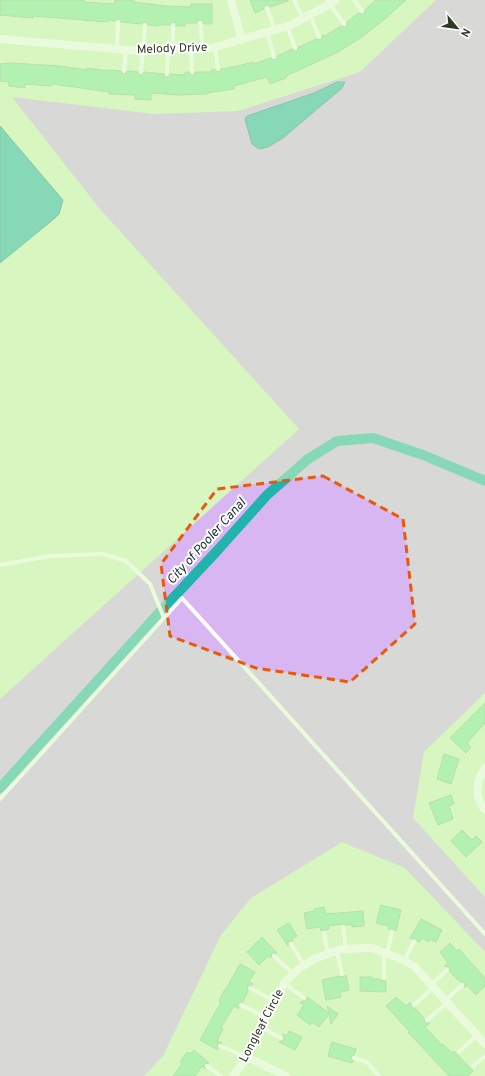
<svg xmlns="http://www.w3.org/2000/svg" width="485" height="1076" font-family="Overpass,sans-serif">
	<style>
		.green { fill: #d8b6f1 }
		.water { fill: #22b3ad; stroke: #268e84 }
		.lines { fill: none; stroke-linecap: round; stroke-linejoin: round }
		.canal { stroke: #22b3ad; stroke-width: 10 }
		.building { fill: #85eba0; stroke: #90c19a }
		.service { stroke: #fff; stroke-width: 4 }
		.minor { stroke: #fff; stroke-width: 8 }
		.marked { fill: none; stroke: #e8590c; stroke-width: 3; stroke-dasharray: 8 5; stroke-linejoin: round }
		.labels { text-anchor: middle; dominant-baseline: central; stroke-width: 4; stroke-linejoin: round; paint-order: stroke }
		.street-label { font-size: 12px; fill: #2e3924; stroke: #fff }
		.water-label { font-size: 13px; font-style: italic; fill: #15312f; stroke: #fff }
	</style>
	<rect width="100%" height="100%" fill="#d8f5bf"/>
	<!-- green -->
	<path class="green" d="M436,0h49v693l-61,59 -11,66 72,79v55l-80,-84 -63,-26 -91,56 -30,37 -58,121 -19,20h-144v-377l299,-270 -200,-221 -87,-111 142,17 84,-3 122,-39z"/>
	<!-- water -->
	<g class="water">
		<path d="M337,82h8l-3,6 -59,50 -15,9 -9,2 -7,-5 -7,-25 2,-3 67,-23z"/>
		<path d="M0,126l63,74 -4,14 -4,4 -55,45z"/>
	</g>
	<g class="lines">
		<!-- canal -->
		<path class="canal" d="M0,788l157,-173 59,-63 51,-57 41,-36 29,-18 36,-3 50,17 62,26"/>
	</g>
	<!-- building -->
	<g class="building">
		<path d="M0,0h84v2l30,2 1,-4h19v2l32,4 25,1v-3h21v20h-8l-1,-3 -3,-1h-2l-1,3h-12v3h-9v-3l-3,-1 -3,3h-12v1l-10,-1 -2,-3h-3l-1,2 -21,-2 -2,-3 -4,2 -7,-1v2l-75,-6v2l-33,-3z"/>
		<path d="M250,0h38v1l-18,6 -4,-2 -2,1v3l-9,4z"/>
		<path d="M376,0h30l-20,18 -24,19 -24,15 -52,24v2l-16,6 -3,-7 -33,9v3l-27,4v1l-29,1 -27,-2v7l-16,-1v-4l-26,-1 1,-2 -58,-8 -1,2 -26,-2v4l-16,-2v-4l-9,-1v-17l11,-1 49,3 27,4v-2l23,3v-1l11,1 1,3h2l4,-3 10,1 1,3h2l3,-3 9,1 11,1 1,3h2l3,-3 15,1v-3h4l3,3h2l1,-3h17l-1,-2h4l4,2 2,-3 13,-2 19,-5 1,2 17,-6 4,2 2,-1v-3l15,-7 2,2h3l2,-5v1l17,-8 4,1 2,-1v-3l2,-1 1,1 16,-10 5,1 1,-2v-3l12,-9 3,1h2l1,-4z"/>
		<path d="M485,703v20l-18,20 4,4 -5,6 -16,-15z"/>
		<path d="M444,754l15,5 -8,25 -14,-5z"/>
		<path d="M451,795l3,9 -5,2 4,13 -15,6 -9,-22z"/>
		<path d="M462,830l10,10 4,-4 6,6 -16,15 -15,-16z"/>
		<path d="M381,905l20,5 -5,21 -3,-2h-5l1,-3 -13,-3z"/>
		<path d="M324,907l2,7 37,-3 1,15 -12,1v-2h-6l-3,-1 -15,2 1,3 -8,2 -1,-4 -13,2 -3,-16 10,-2v-2z"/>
		<path d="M421,919l21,11 -6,12 -6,-3 -1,3 -7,-4 -3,5 -3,-4 -6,-1z"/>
		<path d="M289,923l8,13 -5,3 1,2h-2l-3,1v4l-11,-16z"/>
		<path d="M262,937l15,16h-5l-1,5 -3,-2 -9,9 -12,-13z"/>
		<path d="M450,943l7,8 2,-2 26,29v8l-9,9 -9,-10 -2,3v-3l-1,-3h-4l-10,-10 -1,-5 -5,-1 4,-3 -8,-11z"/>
		<path d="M240,964l15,8 -6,10 4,2 -6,3 1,4 -5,11 -5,1 1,6 -5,-3 -13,22 2,1 -6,12 5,2h-3l-2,1 1,6 -18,-10 21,-38 -2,-1 6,-12h1z"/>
		<path d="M346,975l3,15 -9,2 1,5 -15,3 -4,-20 18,-4 3,1z"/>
		<path d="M360,977h12v2h6l6,2h2v11l-26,-1z"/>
		<path d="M307,997l22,16 -2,-7 11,8 -7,10 -2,-10 -10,13 -7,-5 -2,3 -13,-10 7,-10 -4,-2 2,-2h4z"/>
		<path d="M396,997l10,9 4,-4 2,6h3l9,10 1,5h5l-5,4 17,18 1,-1 9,9 2,-2 19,20 -5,5h-19l-41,-44 1,-1 -23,-25z"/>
		<path d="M289,1031l13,6 -7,13 -16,-8 5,-2 -1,-6 4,2z"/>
		<path d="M332,1042l24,7 -2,6 -3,2 2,4 -1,2 -24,-7z"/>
		<path d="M194,1050l15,13 -5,1v2l1,3 -3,-3 -7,10h-22l9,-12 -2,-2 7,-10 3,2z"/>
	</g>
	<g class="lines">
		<!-- service -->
		<g class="service">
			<path d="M294,0l9,19"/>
			<path d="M327,0l17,24"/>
			<path d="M354,0l8,11"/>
			<path d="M267,8l8,22"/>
			<path d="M310,15l9,22"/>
			<path d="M200,23l3,26"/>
			<path d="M173,25v25"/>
			<path d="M287,26l8,22"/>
			<path d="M267,32l7,25"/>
			<path d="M215,47l3,22"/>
			<path d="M117,49l1,-27"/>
			<path d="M191,49l1,23"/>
			<path d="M124,71l2,-22"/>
			<path d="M141,72l4,-47"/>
			<path d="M167,74l1,-24"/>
			<path d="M0,565l50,-9 53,-2 23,7 24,23 14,34"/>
			<path d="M0,799l182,-201 303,336"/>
			<path d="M343,927l3,22"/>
			<path d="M324,933l4,21"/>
			<path d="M291,944l13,21"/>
			<path d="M337,951l5,23"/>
			<path d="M384,953v25"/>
			<path d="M387,953l5,-21"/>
			<path d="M274,956l19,18"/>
			<path d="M404,961l10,-19"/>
			<path d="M284,983l20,15"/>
			<path d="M431,985l16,-15"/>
			<path d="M250,988l24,13"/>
			<path d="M445,1001l17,-16"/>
			<path d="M241,1005l25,12"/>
			<path d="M414,1005l19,-17"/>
			<path d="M427,1020l20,-17"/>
			<path d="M261,1027l20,11"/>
			<path d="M220,1046l27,11"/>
			<path d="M459,1052l18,-17"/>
			<path d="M354,1058l13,4 12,14"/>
			<path d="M207,1066l14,10"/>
			<path d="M473,1066l12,-10"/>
		</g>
		<!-- minor -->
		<g class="minor">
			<path d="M231,0l11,40"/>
			<path d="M0,39l139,12 73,-3 79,-23 39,-21 5,-4"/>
			<path d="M485,768c-9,12 -11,30 0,42"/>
			<path d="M247,1057l39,19"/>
			<path d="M233,1076l14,-19 14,-30 23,-44 13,-13 17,-11 27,-10 31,-1 24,9 18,9 71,78"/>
		</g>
	</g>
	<!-- marked area -->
	<path d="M0 0H485V1076H0ZM323,476l80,43 12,105 -65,58 -94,-14 -86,-32 -9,-72 56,-75z" fill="#d8f5bf" fill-opacity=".55" fill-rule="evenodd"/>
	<path class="marked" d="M323,476l80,43 12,105 -65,58 -94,-14 -86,-32 -9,-72 56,-75z"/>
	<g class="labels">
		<!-- street labels -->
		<g class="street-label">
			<text transform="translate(172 49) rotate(-2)">Melody Drive</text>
			<text transform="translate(262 1026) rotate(-62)">Longleaf Circle</text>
		</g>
		<!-- water labels -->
		<g class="water-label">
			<text transform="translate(207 542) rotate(-48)">City of Pooler Canal</text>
		</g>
	</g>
	<!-- north arrow -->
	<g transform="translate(457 28) rotate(119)" stroke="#ffffff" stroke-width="3" paint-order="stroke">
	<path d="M0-3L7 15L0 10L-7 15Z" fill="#2e3924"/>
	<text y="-6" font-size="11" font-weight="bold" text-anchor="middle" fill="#2e3924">N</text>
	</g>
</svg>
